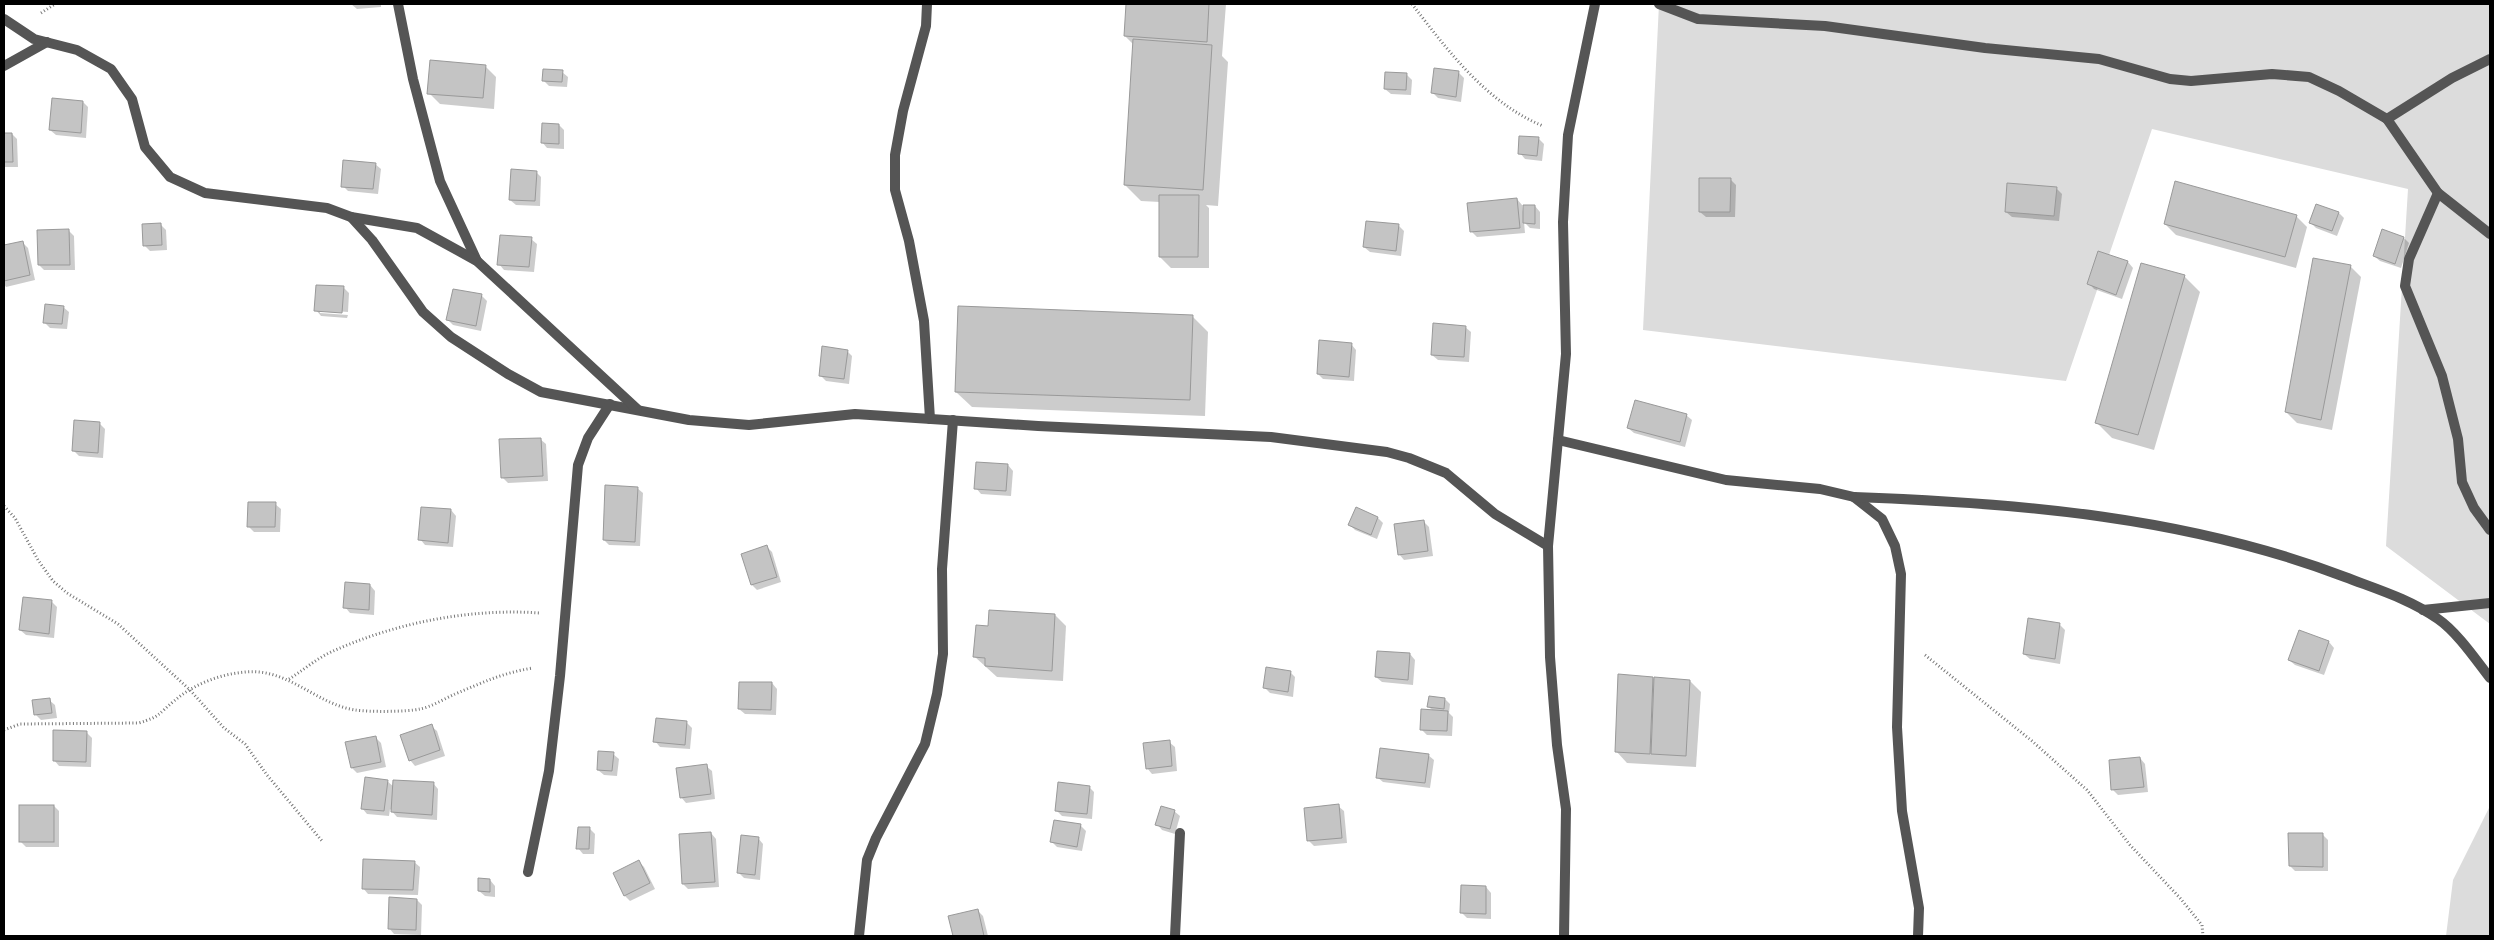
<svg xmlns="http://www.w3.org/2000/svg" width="2494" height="940" font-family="Montserrat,sans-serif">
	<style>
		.green { fill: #dcdcdc }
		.shadow { fill: #0003 }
		.building { fill: #c4c4c4; stroke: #999 }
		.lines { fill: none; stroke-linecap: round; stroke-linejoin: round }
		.path { stroke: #777; stroke-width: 3; stroke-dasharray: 1 2.5; stroke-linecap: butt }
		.street { stroke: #555; stroke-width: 10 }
	</style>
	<rect width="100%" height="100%" fill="#fff"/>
	<!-- green -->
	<g class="green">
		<path d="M1659,4h831v620l-104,-78 22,-357 -256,-60 -86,252 -423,-51z"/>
		<path d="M2490,806v130h-44l7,-56z"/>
	</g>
	<!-- shadow -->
	<g class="shadow">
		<path d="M351,4h30v3l-24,2z"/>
		<path d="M1127,4h99l-4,52 6,6 -10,144 -12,-1 3,3v60h-38l-11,-11v-55l-19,-1 -16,-16 9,-140 -9,-9z"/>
		<path d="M485,66l11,11 -2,32 -54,-5 -11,-11z"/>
		<path d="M562,72l6,5 -1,10 -18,-1 -6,-6z"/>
		<path d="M1458,72l6,6 -3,24 -23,-4 -5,-5z"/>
		<path d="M1406,74l6,6 -1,15 -20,-1 -6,-5z"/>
		<path d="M83,102l5,5 -2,31 -30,-3 -6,-5z"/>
		<path d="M559,125l5,5v19l-17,-1 -5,-6z"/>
		<path d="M4,134h8l5,5 1,28h-14z"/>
		<path d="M1538,138l6,6 -2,17 -17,-2 -5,-6z"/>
		<path d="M375,164l6,5 -3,25 -30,-3 -5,-5z"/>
		<path d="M536,172l5,5 -1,29 -24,-1 -6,-5z"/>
		<path d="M1730,179l6,6 -1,32h-29l-6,-5z"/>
		<path d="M2056,188l6,6 -3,27 -47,-4 -6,-5z"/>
		<path d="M1517,199l5,6 1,7 12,-6 5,6v17l-10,-1 -6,-6 1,11 -48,4 -6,-6z"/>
		<path d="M2339,213l5,5 -7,18 -21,-8 -6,-6z"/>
		<path d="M2296,216l11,11 -11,41 -120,-33 -11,-11z"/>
		<path d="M160,224l6,6 1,20 -17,1 -6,-6z"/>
		<path d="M1398,225l6,6 -3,25 -31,-4 -6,-5z"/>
		<path d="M69,231l5,5 1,34h-31l-5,-5z"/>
		<path d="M2382,231l22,7 5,5 -8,25 -21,-7 -6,-5z"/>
		<path d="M531,239l6,5 -3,28 -30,-2 -5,-6z"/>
		<path d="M22,242l6,6 7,32 -29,7 -2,-3v-38z"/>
		<path d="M2128,262l5,6 -11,31 -28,-10 -5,-6z"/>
		<path d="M2350,266l11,11 -29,153 -35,-7 -11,-11z"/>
		<path d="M2184,276l16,16 -46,158 -42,-12 -16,-16z"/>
		<path d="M343,287l6,6 -1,19 -28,-2v3l28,2 -1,3 -26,-2 -5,-6z"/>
		<path d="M454,290l28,6 5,5 -6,30 -28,-6 -5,-5z"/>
		<path d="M63,307l6,5 -2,17 -17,-1 -6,-6z"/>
		<path d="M1192,316l16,16 -3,84 -233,-9 -16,-15z"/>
		<path d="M1465,327l6,5 -2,30 -31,-2 -6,-5z"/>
		<path d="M1351,344l5,6 -2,31 -31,-2 -5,-5z"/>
		<path d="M847,351l5,5 -3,28 -23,-3 -6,-6z"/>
		<path d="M1686,415l6,5 -7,27 -51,-14 -6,-5z"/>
		<path d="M99,423l6,6 -2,29 -24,-2 -5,-5z"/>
		<path d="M540,439l6,5 2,37 -40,2 -6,-6z"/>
		<path d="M1008,465l5,6 -2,25 -30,-2 -5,-6z"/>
		<path d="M637,488l6,5 -3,53 -31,-1 -5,-5z"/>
		<path d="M275,504l6,5 -1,23h-26l-6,-6z"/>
		<path d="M1357,509l21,9 5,5 -6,16 -22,-9 -5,-5z"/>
		<path d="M451,510l5,6 -3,31 -28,-2 -5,-6z"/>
		<path d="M1424,522l5,5 4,29 -29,4 -5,-6z"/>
		<path d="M767,547l5,5 9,30 -24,8 -5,-5z"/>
		<path d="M370,585l5,6 -1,24 -24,-2 -5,-6z"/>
		<path d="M51,601l6,6 -3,31 -28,-3 -6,-5z"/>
		<path d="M1055,615l11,11 -3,55 -66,-4 -22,-20 14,-30z"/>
		<path d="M2059,624l6,6 -5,34 -30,-5 -6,-5z"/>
		<path d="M2299,632l30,10 5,6 -10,27 -29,-10 -6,-5z"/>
		<path d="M1410,654l5,6 -2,25 -31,-3 -6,-5z"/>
		<path d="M1290,672l5,5 -2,20 -23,-4 -5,-5z"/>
		<path d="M1620,676l70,5 11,11 -5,75 -69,-4 -11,-12z"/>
		<path d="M772,683l5,6 -1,26 -31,-1 -6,-5z"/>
		<path d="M1445,699l5,5 -1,9 4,4 -1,19 -25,-1 -5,-5 11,-19 -4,-4z"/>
		<path d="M49,700l6,5 2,13 -16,2 -5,-5z"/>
		<path d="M686,722l6,6 -2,21 -30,-2 -5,-6z"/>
		<path d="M431,726l6,5 8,25 -30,10 -5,-6z"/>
		<path d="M86,732l6,6 -1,29 -32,-1 -5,-6z"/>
		<path d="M375,737l6,6 5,24 -29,6 -5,-5z"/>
		<path d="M1169,742l6,5 2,24 -25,3 -5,-6z"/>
		<path d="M613,754l6,5 -2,17 -13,-1 -6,-5z"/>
		<path d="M1428,755l6,5 -4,28 -47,-6 -6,-5z"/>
		<path d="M2140,758l5,6 3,28 -30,3 -6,-6z"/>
		<path d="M706,766l6,5 3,28 -29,4 -5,-6z"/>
		<path d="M387,781l7,6 39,-4 5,6 -1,31 -40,-3 -7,-8 -1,7 -22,-2 -5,-6z"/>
		<path d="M1089,787l5,5 -2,27 -30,-3 -6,-6z"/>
		<path d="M54,806l5,5v36h-33l-6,-6z"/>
		<path d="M1338,806l6,5 3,32 -33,3 -5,-5z"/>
		<path d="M1174,811l6,5 -5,18 -13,-4 -5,-6z"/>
		<path d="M1080,825l6,6 -4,20 -25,-4 -5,-5z"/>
		<path d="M590,829l5,5 -1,20h-11l-5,-6z"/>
		<path d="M711,833l5,6 3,48 -31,2 -5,-5z"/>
		<path d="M2322,834l6,6v31h-33l-5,-5z"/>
		<path d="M758,838l5,6 -3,36 -16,-2 -5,-5z"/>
		<path d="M414,862l6,5 -2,28 -50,-1 -5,-6z"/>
		<path d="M639,862l5,5 11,22 -25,12 -5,-5z"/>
		<path d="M490,880l5,6v11l-10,-1 -6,-5z"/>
		<path d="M1486,887l5,6v26l-24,-1 -5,-5z"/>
		<path d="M417,900l5,5 -1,30 -27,-1 -5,-6z"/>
		<path d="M977,910l6,6 5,20h-34l-5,-19z"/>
	</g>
	<!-- building -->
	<g class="building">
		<path d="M1126,4h83l-2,38 -83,-6z"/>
		<path d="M1133,39l79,6 -9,145 -79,-5z"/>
		<path d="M430,60l56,5 -3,33 -56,-4z"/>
		<path d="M1434,68l25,3 -3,26 -25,-4z"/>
		<path d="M543,69l20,1 -1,12 -20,-1z"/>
		<path d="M1385,72l22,1 -1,17 -22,-1z"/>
		<path d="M52,98l31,3 -2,32 -32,-3z"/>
		<path d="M542,123l17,1v20l-18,-1z"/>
		<path d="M4,133h8l1,29h-9z"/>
		<path d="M1519,136l20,1 -2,19 -19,-2z"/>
		<path d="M343,160l33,3 -3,26 -32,-2z"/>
		<path d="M511,169l26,2 -2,30 -26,-1z"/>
		<path d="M1699,178h32l-1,34h-31z"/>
		<path d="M2175,181l122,34 -12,42 -121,-33z"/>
		<path d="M2007,183l50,4 -3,29 -49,-4z"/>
		<path d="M1159,195h40l-1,62h-39z"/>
		<path d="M1517,198l3,30 -50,4 -3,-29z"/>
		<path d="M2316,204l23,8 -7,19 -23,-8z"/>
		<path d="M1523,205h12v19l-12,-1z"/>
		<path d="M1366,221l33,3 -3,27 -33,-4z"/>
		<path d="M161,223l1,22 -19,1 -1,-22z"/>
		<path d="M69,229l1,36h-32l-1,-35z"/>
		<path d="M2382,229l22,8 -9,27 -22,-8z"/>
		<path d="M500,235l32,2 -3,30 -32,-2z"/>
		<path d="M23,241l7,34 -26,6v-36z"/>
		<path d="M2098,251l30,10 -12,34 -29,-11z"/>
		<path d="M2313,258l38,7 -30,155 -36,-8z"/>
		<path d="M2141,263l44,12 -47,160 -43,-12z"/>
		<path d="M316,285l28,1 -2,27 -28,-2z"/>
		<path d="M453,289l29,5 -6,32 -30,-6z"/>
		<path d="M45,304l19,2 -2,18 -19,-1z"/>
		<path d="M958,306l235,9 -3,85 -235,-8z"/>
		<path d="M1433,323l33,3 -2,31 -33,-2z"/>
		<path d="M1319,340l33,3 -3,34 -32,-3z"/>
		<path d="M822,346l26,4 -4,29 -25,-3z"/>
		<path d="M1635,400l52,14 -7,28 -53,-14z"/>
		<path d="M74,420l26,2 -2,31 -26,-2z"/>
		<path d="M541,438l2,38 -42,2 -2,-39z"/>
		<path d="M976,462l32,2 -2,27 -32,-2z"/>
		<path d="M605,485l33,2 -3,55 -32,-2z"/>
		<path d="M248,502h28l-1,25h-28z"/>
		<path d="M421,507l30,2 -3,34 -30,-3z"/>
		<path d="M1356,507l22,10 -7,18 -23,-10z"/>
		<path d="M1424,520l4,31 -30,4 -4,-31z"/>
		<path d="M767,545l10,32 -26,8 -10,-31z"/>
		<path d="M345,582l25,2 -1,26 -26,-2z"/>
		<path d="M23,597l29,3 -3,34 -30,-4z"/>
		<path d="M989,610l66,4 -3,57 -67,-5v-8l-12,-1 3,-32 12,1z"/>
		<path d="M2028,618l32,5 -5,36 -32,-5z"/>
		<path d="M2299,630l30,11 -10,30 -31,-11z"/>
		<path d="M1377,651l33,2 -2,27 -33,-3z"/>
		<path d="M1266,667l25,4 -3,21 -25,-4z"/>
		<path d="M1618,674l35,3 -3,77 -35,-2z"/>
		<path d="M1654,677l36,3 -4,76 -35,-2z"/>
		<path d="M739,682h33l-1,28 -33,-1z"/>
		<path d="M1429,696l16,2 -1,11 -17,-2z"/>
		<path d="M50,698l2,15 -18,2 -2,-15z"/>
		<path d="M1421,709l27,2 -1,20 -27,-1z"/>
		<path d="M656,718l31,3 -2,24 -32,-3z"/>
		<path d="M432,724l8,26 -31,11 -9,-26z"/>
		<path d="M53,730l34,1 -1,31 -33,-1z"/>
		<path d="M376,736l5,26 -30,6 -6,-26z"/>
		<path d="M1170,740l2,26 -26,3 -3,-26z"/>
		<path d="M1380,748l49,6 -4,29 -49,-5z"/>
		<path d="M598,751l16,1 -2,19 -15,-1z"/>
		<path d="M2140,757l4,30 -33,3 -2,-30z"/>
		<path d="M707,764l4,30 -31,4 -4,-30z"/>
		<path d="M365,777l23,3 -4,31 -23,-2z"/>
		<path d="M393,780l41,2 -2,33 -41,-3z"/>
		<path d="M1058,782l32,4 -3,28 -32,-3z"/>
		<path d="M1339,804l3,34 -35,3 -3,-33z"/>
		<rect x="19" y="805" width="35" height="37"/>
		<path d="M1161,806l14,4 -5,19 -15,-4z"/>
		<path d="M1054,820l27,4 -4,23 -27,-5z"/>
		<path d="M578,827h12l-1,22h-13z"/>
		<path d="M711,832l4,50 -33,2 -3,-50z"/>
		<path d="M2288,833h35v34l-34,-1z"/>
		<path d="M741,835l18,2 -4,38 -18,-2z"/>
		<path d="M363,859l52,2 -2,29 -51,-1z"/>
		<path d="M639,860l11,23 -26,13 -11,-23z"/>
		<path d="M478,878l12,1v13l-12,-1z"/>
		<path d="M1461,885l25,1v28l-26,-1z"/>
		<path d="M389,897l28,2 -1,31 -28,-1z"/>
		<path d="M978,909l6,27h-31l-5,-20z"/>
	</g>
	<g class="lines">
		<!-- path -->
		<g class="path">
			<path d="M1412,4c36,47 75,99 131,122"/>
			<path d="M41,13l14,-9"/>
			<path d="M4,506l11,12 23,42 15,21 14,12 51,31 72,66 34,38 21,16 22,31 55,66"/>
			<path d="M1925,655l107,86 55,49 43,55 50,53 22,27 1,11"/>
			<path d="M289,679c13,-8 27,-20 42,-27 64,-29 138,-44 209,-39"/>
			<path d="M4,730l16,-6 119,-1c22,-7 18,-8 35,-22 20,-17 46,-27 72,-29 42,-4 70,32 109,38 13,2 52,2 65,-1 11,-2 24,-10 35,-15 29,-12 47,-21 78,-26"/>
		</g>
		<!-- street -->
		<g class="street">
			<path d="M398,4l15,75 27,102 37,80"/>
			<path d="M927,4l-1,22 -23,85 -8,44v35l14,51 15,80 6,98"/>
			<path d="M1659,4l39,15 127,7 160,22 114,11 71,20 21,2 81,-7 37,3 30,14 48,28 51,74 52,41"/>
			<path d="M4,19l30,20 43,11 34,19 21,30 13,48 25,30 35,16 122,15 24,9 21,23 51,72 28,25 57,37 33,18 148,28 60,5 106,-11 183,12 233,11 116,15 22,6 37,15 49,41 53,32"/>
			<path d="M4,66l43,-24"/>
			<path d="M2387,119l65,-41 38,-19"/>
			<path d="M2438,193l-29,66 -4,27 37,90 16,63 4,43 12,26 16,22"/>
			<path d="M351,217l66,11 60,33 160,148"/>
			<path d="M1558,440l168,40 94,9 34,8 28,22 13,27 6,28 -4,153 5,84 17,97 -1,28"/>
			<path d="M1854,497c166,6 334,20 491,80 31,12 65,22 93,42 19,13 38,41 52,59"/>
			<path d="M2423,610l67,-7"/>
			<path d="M528,872l21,-101 11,-95 18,-211 10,-27 22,-34"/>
			<path d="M859,936l8,-76 9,-22 49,-94 12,-50 6,-40 -1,-85 11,-149"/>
			<path d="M1175,936l5,-103"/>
			<path d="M1564,936l2,-127 -9,-64 -7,-88 -2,-111 18,-192 -3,-132 5,-87 27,-131"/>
		</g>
	</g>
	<!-- border -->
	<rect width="2494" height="940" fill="none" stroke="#000000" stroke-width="10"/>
</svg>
